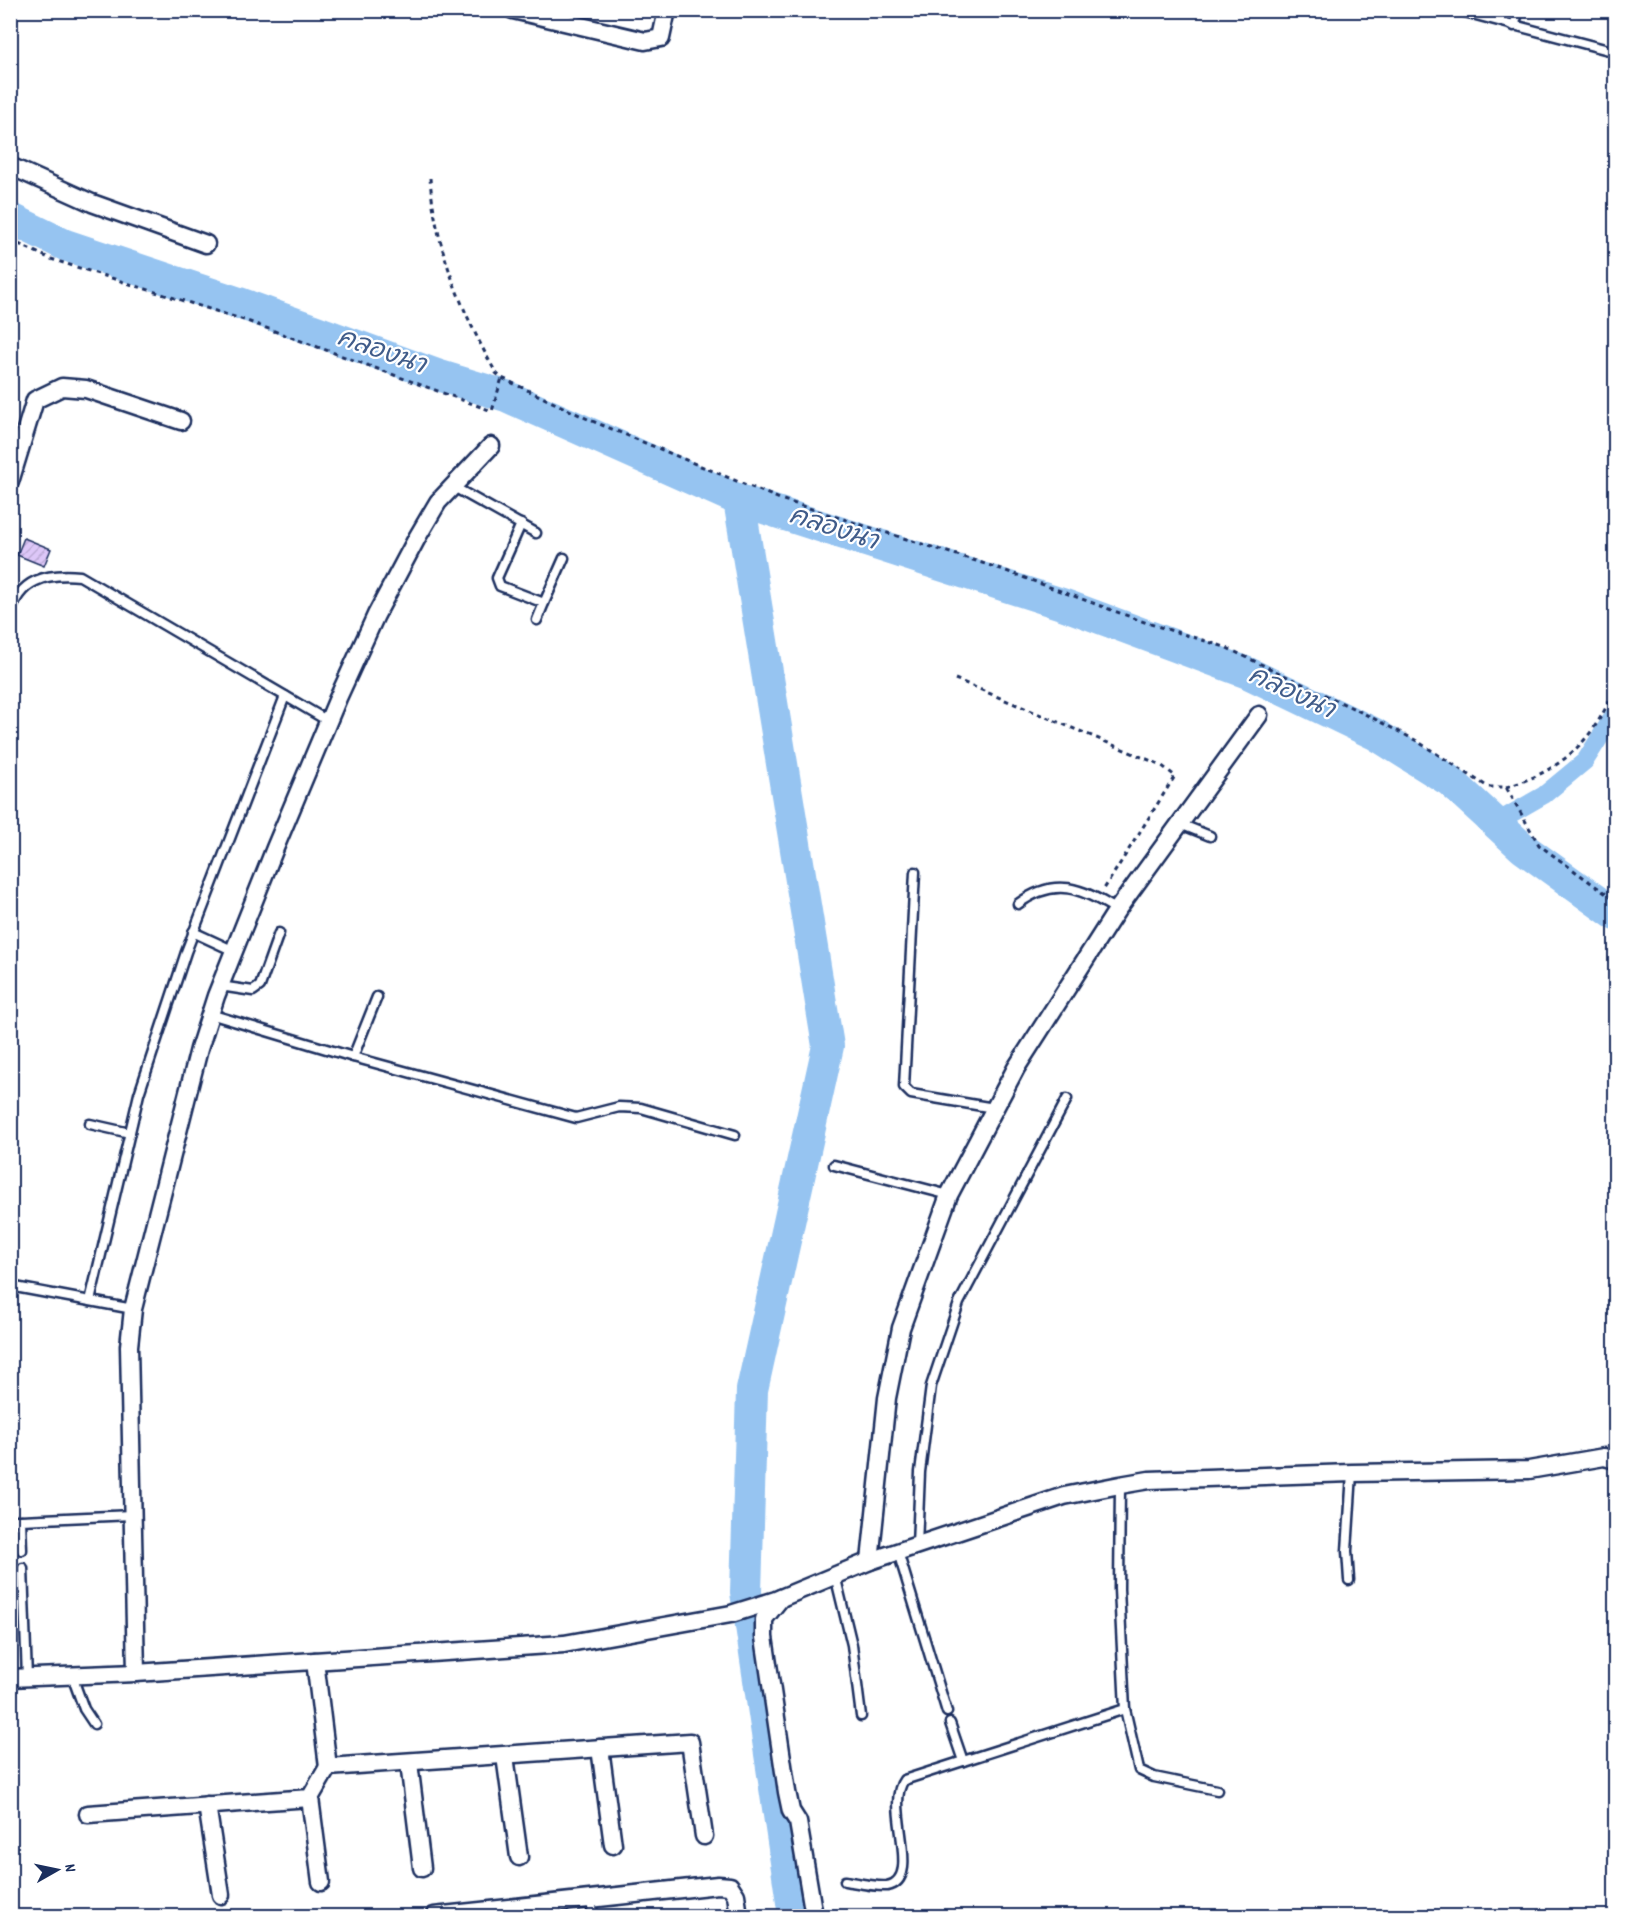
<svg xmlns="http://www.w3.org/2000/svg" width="1626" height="1927" font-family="Dekko,'Playpen Sans Thai',sans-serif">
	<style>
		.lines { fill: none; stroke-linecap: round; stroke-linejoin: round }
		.canal { stroke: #96c4f1; stroke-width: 18 }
		.river { stroke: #96c4f1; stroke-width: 32 }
		.building { fill: url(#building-hatch); stroke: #1b2f5e; stroke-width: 1.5 }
		.lane-casing { stroke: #1b2f5e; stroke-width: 13 }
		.street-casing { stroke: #1b2f5e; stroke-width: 21 }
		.path { stroke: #1b2f5e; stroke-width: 3; stroke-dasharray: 4.5 4.5; stroke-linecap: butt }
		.lane { stroke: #fff; stroke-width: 8 }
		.street { stroke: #fff; stroke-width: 16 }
		.labels { text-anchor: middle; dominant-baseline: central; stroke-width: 4.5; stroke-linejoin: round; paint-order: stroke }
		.water-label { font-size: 26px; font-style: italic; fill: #405c8a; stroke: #fff }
	</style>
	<defs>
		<pattern id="building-hatch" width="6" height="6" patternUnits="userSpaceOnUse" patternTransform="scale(1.5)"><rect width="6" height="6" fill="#ddc7f8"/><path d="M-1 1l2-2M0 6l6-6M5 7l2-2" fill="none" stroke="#bdabd7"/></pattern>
	</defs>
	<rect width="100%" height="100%" fill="#fff"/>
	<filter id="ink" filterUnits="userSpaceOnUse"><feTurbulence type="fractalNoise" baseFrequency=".0167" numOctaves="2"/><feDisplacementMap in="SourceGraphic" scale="12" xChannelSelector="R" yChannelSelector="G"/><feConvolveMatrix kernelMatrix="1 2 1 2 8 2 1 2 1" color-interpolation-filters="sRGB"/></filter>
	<g filter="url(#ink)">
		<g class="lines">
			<!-- canal -->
			<path class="canal" d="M1495,823l49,-28 41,-34 31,-49"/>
			<!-- river -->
			<g class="river">
				<path d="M10,218l55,27 177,59 195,71 69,21 233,104 326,105 183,68 127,61 75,47 73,67 93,67"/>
				<path d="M739,500l89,546 -76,344 -6,202 48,324"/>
			</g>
		</g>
		<!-- building -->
		<path class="building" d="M24,538l27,11 -7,17 -27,-11z"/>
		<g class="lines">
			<defs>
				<g id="lane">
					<path d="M1457,10l159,42"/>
					<path d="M1514,26l5,-16"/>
					<path d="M452,486l84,47"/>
					<path d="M521,524l-24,54 3,8 44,17 20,-45"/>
					<path d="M10,616c8,-37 37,-43 70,-40l248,145"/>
					<path d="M537,620l7,-17"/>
					<path d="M1180,824l30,12"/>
					<path d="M915,872l-11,215 7,7 83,14"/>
					<path d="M1018,904c37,-28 64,-16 99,6"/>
					<path d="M193,932l41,19"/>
					<path d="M220,986l33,5 7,-5 19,-53"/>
					<path d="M210,1014l143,43 223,61 43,-11 22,1 94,27"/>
					<path d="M353,1057l24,-60"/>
					<path d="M90,1124l40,9"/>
					<path d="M834,1165l115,30"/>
					<path d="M10,1286l123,23"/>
					<path d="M90,1301l49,-207 47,-142 99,-256"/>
					<path d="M10,1520h11"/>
					<path d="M917,1546l3,-74 11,-86 28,-83 108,-204"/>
					<path d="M22,1550l-1,-30 111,-5"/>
					<path d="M898,1552l49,160"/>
					<path d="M23,1568l4,110"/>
					<path d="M835,1575l17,70 9,71"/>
					<path d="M1349,1580l-2,-29 5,-78"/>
					<path d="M72,1676l12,33 10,15"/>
					<path d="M1125,1709l14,61 15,7 63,13"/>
					<path d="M950,1723l13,38"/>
					<path d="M845,1881c13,2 30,6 42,5 37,-6 -3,-80 17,-106l221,-71 -6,-120 1,-104"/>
					<path d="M591,1899l2,17"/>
					<path d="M555,1903l2,13"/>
				</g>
				<g id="street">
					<path d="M513,10l132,31 16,-3 6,-28"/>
					<path d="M10,166l82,37 114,41"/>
					<path d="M10,482l25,-82 27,-13 24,2 95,32"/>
					<path d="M870,1561l17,-163 14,-70 48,-133 67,-127 101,-158 142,-195"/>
					<path d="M781,1598l-17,21v18l23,155 4,19 7,11 16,94"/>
					<path d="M315,1661l13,106 362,-25 14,94"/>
					<path d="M136,1673l-7,-327 4,-37 66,-260 17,-53 59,-148 63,-150 38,-83 42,-79 20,-34 53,-56"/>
					<path d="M10,1678l126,-5 428,-29 167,-30 45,-14 94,-39 194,-65 56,-11 29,-5 203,-7 177,-3 75,-13 12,3"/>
					<path d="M600,1748l13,97"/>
					<path d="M505,1756l14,101"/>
					<path d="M409,1763l13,105"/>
					<path d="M310,1798l11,84"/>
					<path d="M207,1805l14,90"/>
					<path d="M88,1814l222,-16 18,-31"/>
					<path d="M434,1916l284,-31 12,1 6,9 3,21"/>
				</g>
			</defs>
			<!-- lane casing -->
			<use href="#lane" class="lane-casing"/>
			<!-- street casing -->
			<use href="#street" class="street-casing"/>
			<!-- path -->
			<g class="path">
				<path d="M430,178c5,70 32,134 66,195l6,5 88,42 190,79 218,69 149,55 78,24 138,66 54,28 71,46h18l33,58 77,56"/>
				<path d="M10,240l41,19 196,62 245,90 10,-33"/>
				<path d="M955,679l206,86 14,11 -71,113"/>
				<path d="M1506,787c56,-16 90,-48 110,-103"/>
			</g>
			<!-- lane -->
			<use href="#lane" class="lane"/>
			<!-- street -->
			<use href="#street" class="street"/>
		</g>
	</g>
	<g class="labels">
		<!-- water labels -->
		<g class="water-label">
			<text transform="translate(381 353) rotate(19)">คลองนา</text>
			<text transform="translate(833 530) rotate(18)">คลองนา</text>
			<text transform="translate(1291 694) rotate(25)">คลองนา</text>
		</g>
	</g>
	<!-- margin -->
	<rect width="1626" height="1927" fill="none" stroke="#fff" stroke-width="36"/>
	<rect x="18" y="18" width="1590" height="1891" fill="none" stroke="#1b2f5e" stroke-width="2" filter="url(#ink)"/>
	<!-- north arrow -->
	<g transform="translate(57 1870) rotate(81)" stroke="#ffffff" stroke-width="4.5" paint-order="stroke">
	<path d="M0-4.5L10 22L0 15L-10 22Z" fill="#1b2f5e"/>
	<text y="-9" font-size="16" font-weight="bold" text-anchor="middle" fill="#1b2f5e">N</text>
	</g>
</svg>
